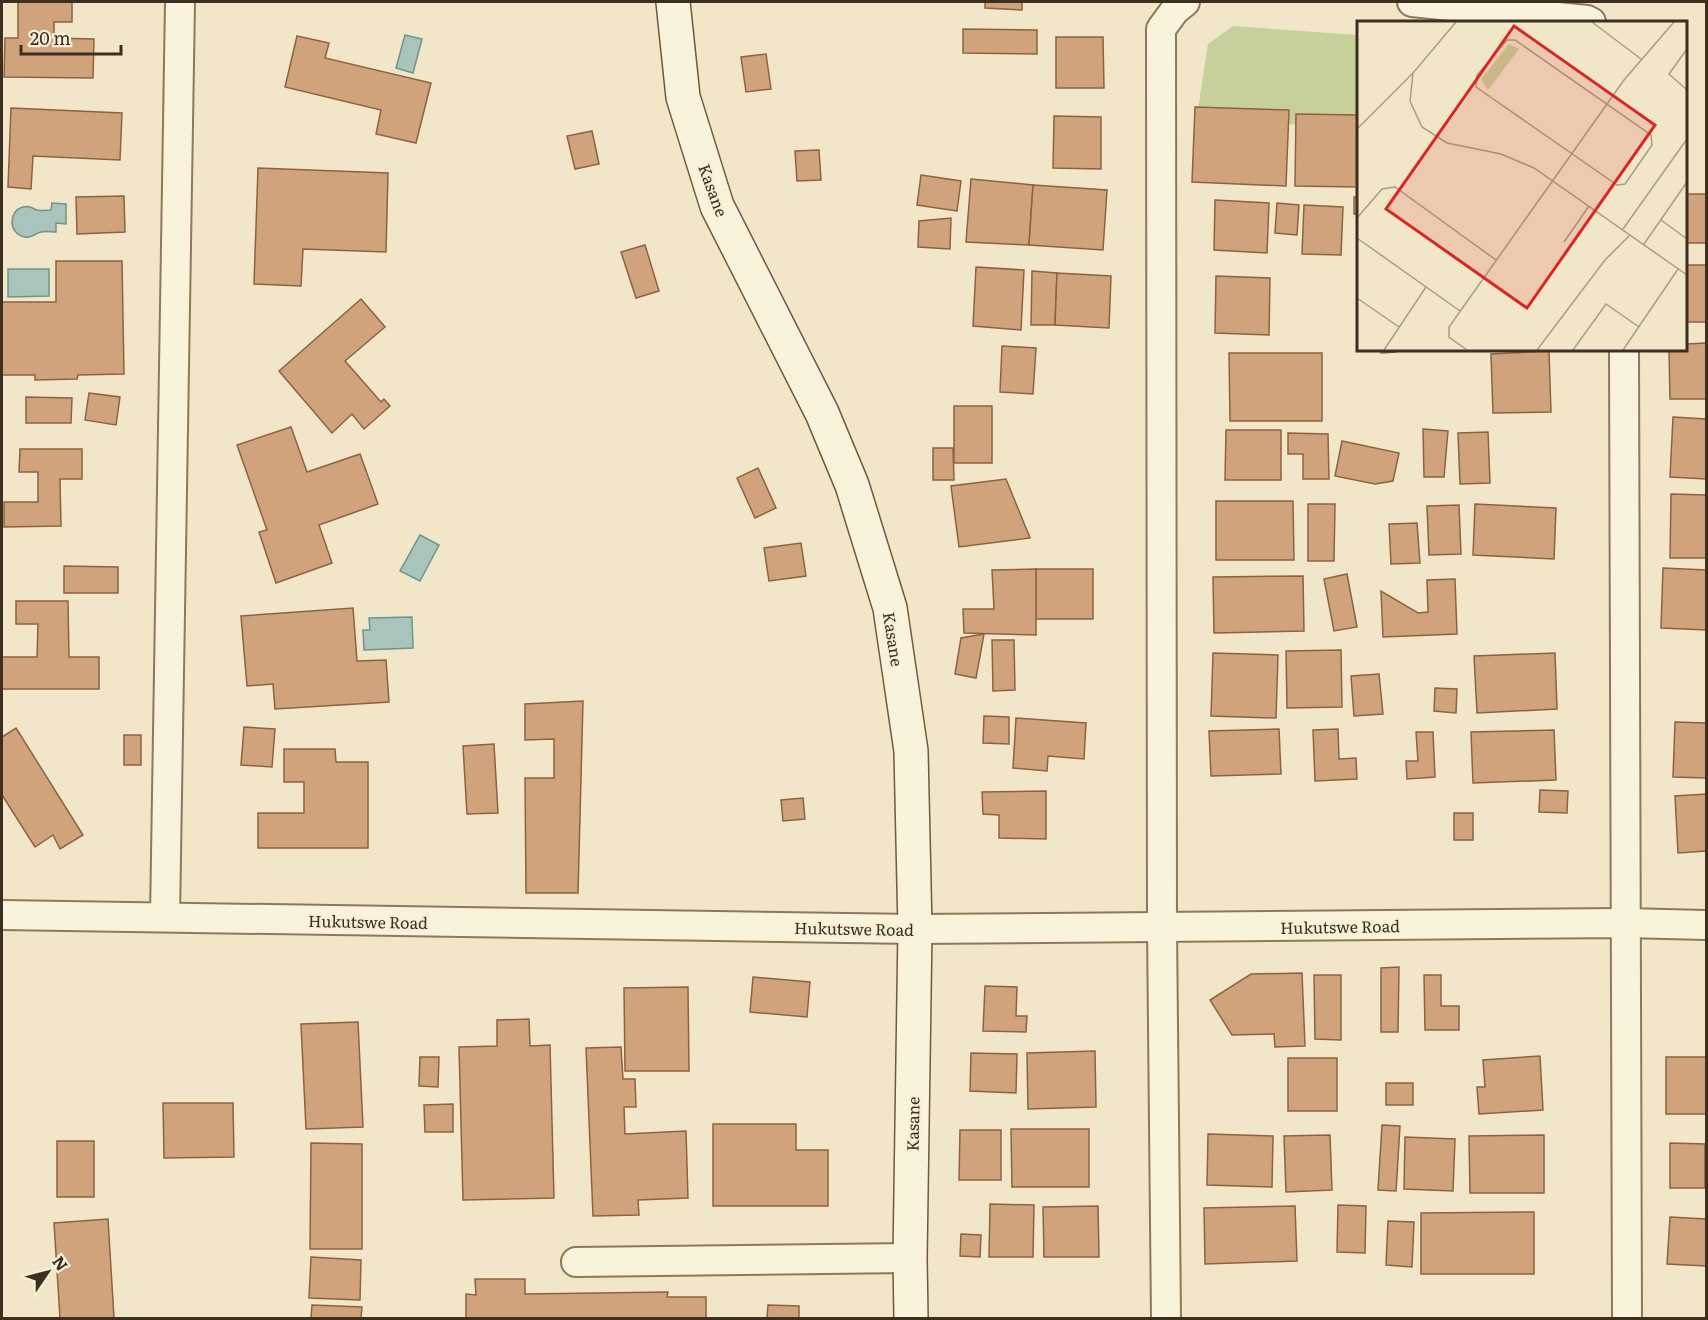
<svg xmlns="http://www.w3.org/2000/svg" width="1708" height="1320" font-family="Literata,serif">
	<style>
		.green { fill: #c7d09a }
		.water { fill: #a9c4bd; stroke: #6e948c; stroke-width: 1.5 }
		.building { fill: #d0a37c; stroke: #8e6240; stroke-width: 1.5 }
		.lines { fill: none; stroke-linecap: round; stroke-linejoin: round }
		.street-casing { stroke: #8e785b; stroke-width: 32 }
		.secondary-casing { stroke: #70593e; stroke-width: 36 }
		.street { stroke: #faf3db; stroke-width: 28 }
		.secondary { stroke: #faf3db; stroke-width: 33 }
		.labels { text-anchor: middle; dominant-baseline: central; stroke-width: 5; stroke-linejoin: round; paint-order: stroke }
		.street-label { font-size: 16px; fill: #3d2f20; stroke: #f7f0d7 }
		.inset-road { fill: none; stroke: #a99d84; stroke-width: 1.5 }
		.view { fill: #d62828; fill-opacity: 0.15; stroke: #d62828; stroke-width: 3 }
		.inset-edge { fill: none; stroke: #3d2f20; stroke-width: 3 }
	</style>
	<rect width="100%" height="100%" fill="#f1e6c7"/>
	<!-- green -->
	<path class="green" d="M1233,26l125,9v91l-162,-4 12,-78z"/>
	<!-- water -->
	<g class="water">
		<path d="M405,35l17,4 -9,34 -17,-5z"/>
		<path d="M52,203l14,1v20l-10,-1v9c-4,0 -11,-1 -15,0 -6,1 -9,7 -16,5 -17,-3 -17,-26 -2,-30 6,-2 9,1 14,3 4,1 9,0 14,0z"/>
		<path d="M8,269h41v27l-41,1z"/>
		<path d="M420,535l19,10 -19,36 -20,-10z"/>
		<path d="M412,617l1,31 -49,2 -1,-20h7l-1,-12z"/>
	</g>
	<!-- building -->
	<g class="building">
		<path d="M18,2h54v20h-18v16l40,1 -1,39 -89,-1 1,-39h13z"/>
		<path d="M985,2h37v8l-37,-2z"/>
		<path d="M963,29l74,1v24l-74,-1z"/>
		<path d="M297,36l32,7 -4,15 106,25 -15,60 -40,-9 5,-24 -96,-23z"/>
		<path d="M1056,37h47l1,51h-48z"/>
		<path d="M766,54l5,35 -25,3 -5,-35z"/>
		<path d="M1195,107l94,3 -3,76 -94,-4z"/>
		<path d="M11,108l111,5 -2,47 -87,-4 -2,33 -23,-2z"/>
		<path d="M1296,114l62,1v72l-63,-1z"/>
		<path d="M1054,116l47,1v52l-48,-1z"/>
		<path d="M592,131l7,33 -24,5 -8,-33z"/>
		<path d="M819,150l2,30 -24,1 -2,-30z"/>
		<path d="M258,168l130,5 -2,79 -83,-3 -2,37 -47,-2z"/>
		<path d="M921,175l40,6 -4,30 -40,-6z"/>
		<path d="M971,179l62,6 -4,60 -63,-3z"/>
		<path d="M1033,185l74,5 -4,60 -74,-5z"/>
		<rect x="1686" y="194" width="20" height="49"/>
		<path d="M124,196l1,36 -48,2 -1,-37z"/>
		<rect x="1354" y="197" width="4" height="17"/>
		<path d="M1215,200l54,3 -2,50 -53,-3z"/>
		<path d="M1277,203l22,2 -2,30 -22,-2z"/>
		<path d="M1304,205l39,2 -2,48 -39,-1z"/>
		<path d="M951,218l-1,31 -32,-2 1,-26z"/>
		<path d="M645,245l14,46 -23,7 -15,-46z"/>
		<path d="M56,261h66l2,113 -46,1 -1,4 -42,1v-5h-33v-73h54z"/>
		<rect x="1686" y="265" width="20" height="57"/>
		<path d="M976,267l48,3 -3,60 -48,-4z"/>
		<path d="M1032,271l25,2 -2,52h-24z"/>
		<path d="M1057,273l54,3 -2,52 -54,-3z"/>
		<path d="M1216,276l54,2 -1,57 -54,-2z"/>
		<path d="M361,299l24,28 -40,34 36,41 3,-3 6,7 -26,23 -12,-15 -20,19 -53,-62z"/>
		<path d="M1706,343v56h-36l-1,-49h17v-6z"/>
		<path d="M1002,346l34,2 -3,46 -33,-2z"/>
		<path d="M1381,350h15v2l-15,1z"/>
		<path d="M1549,351l2,61 -58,1 -2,-59z"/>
		<path d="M1229,353h93v68h-92z"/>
		<path d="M89,393l31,4 -4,28 -31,-5z"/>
		<path d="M26,397l46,1 -1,25h-45z"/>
		<rect x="954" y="406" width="38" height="57"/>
		<path d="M1673,417l33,2v60l-36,-2z"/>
		<path d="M291,427l16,45 53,-18 18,50 -59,21 13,38 -56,20 -17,-51 8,-2 -30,-85z"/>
		<path d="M1423,429l25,2 -4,46h-20z"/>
		<path d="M1226,430h55v50h-56z"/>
		<path d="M1488,432l2,51 -30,1 -2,-51z"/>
		<path d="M1288,433l40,1 1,45h-26v-25h-15z"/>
		<path d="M1342,441l57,12 -6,28 -18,3 -40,-8z"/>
		<path d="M933,448h20l1,32h-21z"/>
		<path d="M20,449h62v30h-22l1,47 -57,1v-25h34v-30h-19z"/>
		<path d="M758,468l18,40 -21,10 -18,-40z"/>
		<path d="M1006,479l24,59 -71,9 -8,-61z"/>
		<path d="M1671,494l35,1v63h-36z"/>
		<path d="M1216,501h77l1,59h-78z"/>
		<path d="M1308,504h27l-1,57h-26z"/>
		<path d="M1475,504l81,4 -2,51 -81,-4z"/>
		<path d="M1459,505l2,49 -32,1 -2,-49z"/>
		<path d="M1417,523l3,40 -29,1 -2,-40z"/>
		<path d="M801,543l5,33 -37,5 -5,-33z"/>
		<path d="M64,566l54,1v26h-54z"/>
		<path d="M1663,568l43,2v60l-45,-2z"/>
		<rect x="1036" y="569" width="57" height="50"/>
		<path d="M1036,569v66l-72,-2 -1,-24h31l-2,-39z"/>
		<path d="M1347,574l10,53 -23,4 -10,-52z"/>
		<path d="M1303,576l1,55 -90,2 -1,-56z"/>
		<path d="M1455,579l2,55 -74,3 -2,-46 37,22 10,-1 -1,-32z"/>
		<path d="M16,601h52l1,56h30v32h-97v-32h35l1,-33h-22z"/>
		<path d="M353,608l4,53 29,-1 3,42 -114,7 -2,-25 -26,2 -6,-70z"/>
		<path d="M984,634l-8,44 -21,-4 6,-36z"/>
		<path d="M992,640h22l1,50 -22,1z"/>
		<path d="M1341,650l1,57 -55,1 -1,-57z"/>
		<path d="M1213,653l65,2 -2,63 -65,-2z"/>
		<path d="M1555,653l2,56 -80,4 -3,-57z"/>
		<path d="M1379,674l4,40 -29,2 -3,-40z"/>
		<path d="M1435,688l22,1 -1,24 -22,-2z"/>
		<path d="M583,701l-5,192h-52l-1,-115h29v-39l-29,1v-36z"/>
		<path d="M984,716l25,1v27l-26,-1z"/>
		<path d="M1016,718l70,5 -2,36 -36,-3 -1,15 -34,-3z"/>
		<path d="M1675,722l31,1v55l-33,-1z"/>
		<path d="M244,727l31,2 -3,38 -31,-2z"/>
		<path d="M16,728l67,107 -23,14 -7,-14 -18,12 -33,-52v-58z"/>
		<path d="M1279,729l2,45 -70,2 -2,-45z"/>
		<path d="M1338,729l1,30 17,-1 1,21 -42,2 -2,-51z"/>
		<path d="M1554,730l2,50 -83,3 -2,-51z"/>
		<path d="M1416,732h17l2,45 -28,2 -1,-18h12z"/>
		<rect x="124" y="735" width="17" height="30"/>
		<path d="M494,744l4,69 -31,1 -4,-68z"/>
		<path d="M284,749h51l1,13h32v86h-110v-35h46v-31h-20z"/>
		<path d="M1540,790l28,1 -1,22 -28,-1z"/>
		<path d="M1046,791v48l-47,-1v-23l-16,-1 -1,-22z"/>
		<path d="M1706,794v57l-28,2 -3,-57z"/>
		<path d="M803,798l2,21 -22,2 -2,-21z"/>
		<rect x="1454" y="813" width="19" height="27"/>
		<path d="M1399,967l-1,65h-17v-64z"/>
		<path d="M1302,973l3,73 -30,1 -1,-13 -42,1 -22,-35 41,-26z"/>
		<path d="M1314,975h27v65l-26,-1z"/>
		<path d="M1424,975h17v31h18v24h-34z"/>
		<path d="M753,977l57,5 -3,35 -57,-5z"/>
		<path d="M985,986l32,1 -1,29h11l-1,16 -43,-1z"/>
		<path d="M688,987l1,84h-64l-1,-83z"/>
		<path d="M529,1019l1,27 20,-1 4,153 -91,2 -4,-153 38,-1v-26z"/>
		<path d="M358,1022l5,105 -57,2 -5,-105z"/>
		<path d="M621,1047l2,32h12l1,28h-12l1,27 61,-3 2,67 -50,2 1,15 -46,1 -7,-168z"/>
		<path d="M1095,1051l1,56 -68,2 -1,-56z"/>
		<path d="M971,1053l46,1 -1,39 -46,-2z"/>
		<path d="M1540,1056l3,54 -64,4 -2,-27h8l-2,-27z"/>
		<path d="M420,1057h19l-1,30 -19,-1z"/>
		<rect x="1666" y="1057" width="40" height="57"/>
		<rect x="1288" y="1058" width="49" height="53"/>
		<rect x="1386" y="1083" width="27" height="22"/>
		<path d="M163,1103h70l1,54 -70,1z"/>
		<path d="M453,1104v28h-28l-1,-27z"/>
		<path d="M713,1124h83v26h32v56h-115z"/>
		<path d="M1382,1125l18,1 -4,65 -18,-1z"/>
		<path d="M1011,1129h78v58h-77z"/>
		<path d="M960,1130h41v50h-42z"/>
		<path d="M1208,1134l65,2 -1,51 -65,-2z"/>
		<path d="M1330,1135l2,55 -46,2 -2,-56z"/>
		<path d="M1544,1135v58h-74l-1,-57z"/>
		<path d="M1405,1137l50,2 -2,52 -49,-2z"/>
		<rect x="57" y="1141" width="37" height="56"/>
		<path d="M311,1143l51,1v105h-52z"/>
		<path d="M1670,1143l35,1v44h-35z"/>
		<path d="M990,1204l44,1 -1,52h-44z"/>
		<path d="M1338,1205l28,1 -1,47 -28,-1z"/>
		<path d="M1098,1206l1,51h-55l-1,-50z"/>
		<path d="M1295,1206l2,55 -92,3 -1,-56z"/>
		<path d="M1534,1212v62h-113v-61z"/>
		<path d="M1670,1217l36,2v47l-39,-2z"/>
		<path d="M108,1219l6,99h-54l-6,-95z"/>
		<path d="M1388,1221l26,1 -2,45 -26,-2z"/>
		<path d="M961,1234l20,1 -1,22 -20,-1z"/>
		<path d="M311,1257l50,3 -1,40 -51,-2z"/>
		<path d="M475,1279h50v15l143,-2 -1,5h39v21h-240v-24l10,1z"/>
		<path d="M312,1305l50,2 -1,11h-50z"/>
		<path d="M768,1305l31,1v12h-32z"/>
	</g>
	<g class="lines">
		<defs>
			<g id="street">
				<path d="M1412,2l175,18 4,2"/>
				<path d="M1624,350l3,968"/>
				<path d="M2,915l913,14 710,-6 81,2"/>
				<path d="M165,917l15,-915"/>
				<path d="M576,1262l334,-4"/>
				<path d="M1166,1318l-4,-390 -1,-899 14,-19 10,-8"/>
			</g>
			<path id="secondary" d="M673,2l10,95 34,109 105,207 30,72 38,123 21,143 4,178 -5,329 1,60"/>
		</defs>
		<!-- street casing -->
		<use href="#street" class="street-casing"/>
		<!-- secondary casing -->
		<use href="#secondary" class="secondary-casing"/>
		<!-- street -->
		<use href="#street" class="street"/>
		<!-- secondary -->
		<use href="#secondary" class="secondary"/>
	</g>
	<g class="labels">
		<!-- street labels -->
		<g class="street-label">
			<text transform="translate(714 190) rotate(70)">Kasane</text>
			<text transform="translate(894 639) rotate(81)">Kasane</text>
			<text transform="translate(368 921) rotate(1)">Hukutswe Road</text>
			<text transform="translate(1340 926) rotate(-1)">Hukutswe Road</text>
			<text transform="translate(854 928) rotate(1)">Hukutswe Road</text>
			<text transform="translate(912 1124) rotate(-89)">Kasane</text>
		</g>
	</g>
	<!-- overview -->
	<g transform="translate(1357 21)">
		<rect width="330" height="330" fill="#f1e6c7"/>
		<path d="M152,23l10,5 -31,41 -7,-11z" fill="#c7d09a"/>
		<path class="inset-road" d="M99,1l-43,51 -3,28 12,26 25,16 54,11 33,14 153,107M235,1l49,37M150,19h8l136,95 1,10 -27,39 -8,1 -141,-98 1,-12zM330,28l-18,25 18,16M0,108l56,-56M0,197l25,-29 13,-2 101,73M304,199l26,19M266,208l64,-90M0,217l103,73M207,221l25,-36M287,223l43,-62M0,277l42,29M27,329l42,-63M110,329l-18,-13v-10l175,-247 50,-58M180,329l68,-90 25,-25M216,329l33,-46 33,23M266,329l55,-81"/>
		<path class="view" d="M157,5l141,99 -128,183 -141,-99z"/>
		<rect width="330" height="330" class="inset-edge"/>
	</g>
	<!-- border -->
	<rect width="1708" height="1320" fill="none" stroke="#3d2f20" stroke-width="6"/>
	<!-- north arrow -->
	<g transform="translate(48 1272) rotate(55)" stroke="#f7f0d7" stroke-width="4.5" paint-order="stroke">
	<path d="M0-4.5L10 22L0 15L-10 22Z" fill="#3d2f20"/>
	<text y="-9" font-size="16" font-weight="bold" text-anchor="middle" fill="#3d2f20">N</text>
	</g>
	<!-- scale -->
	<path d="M21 45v9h100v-9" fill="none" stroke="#3d2f20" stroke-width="3"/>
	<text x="30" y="45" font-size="18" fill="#3d2f20" stroke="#f7f0d7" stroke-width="4.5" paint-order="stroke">20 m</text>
</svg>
